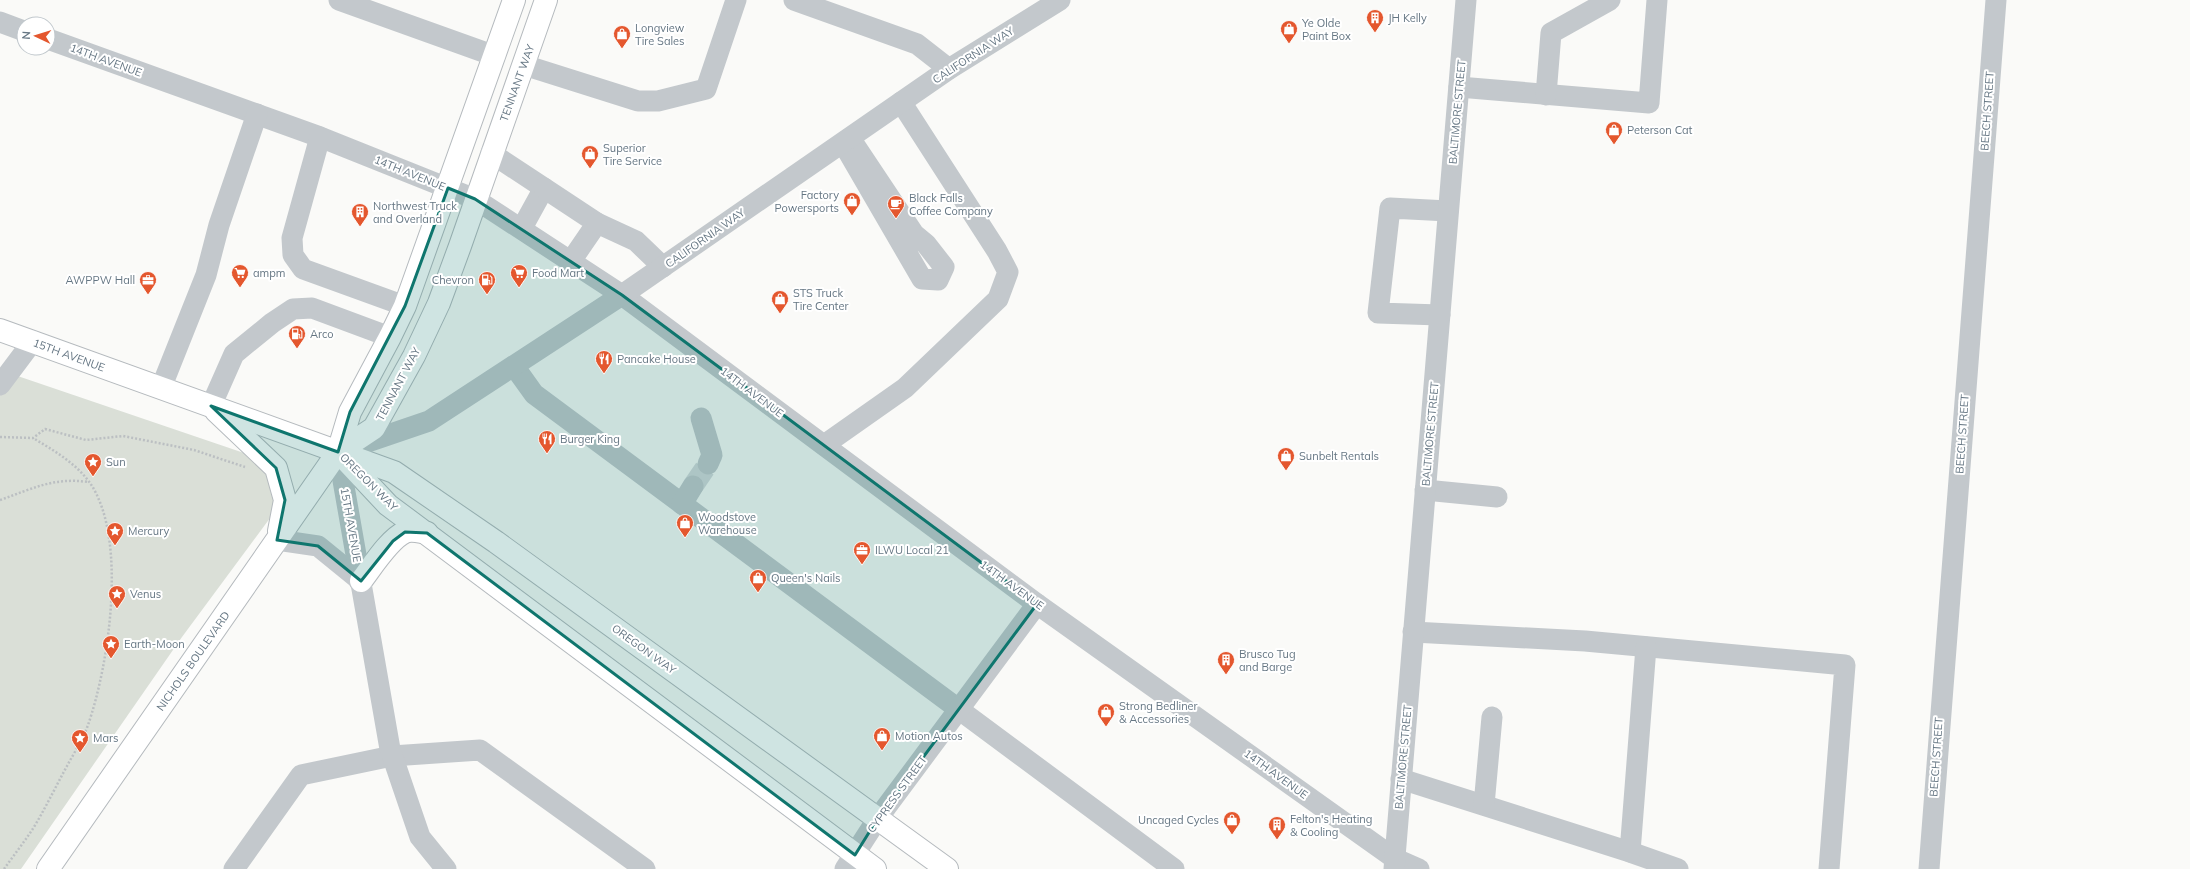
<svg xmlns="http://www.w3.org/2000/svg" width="2190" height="869" font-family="Mulish,sans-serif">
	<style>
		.green { fill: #dadfd7 }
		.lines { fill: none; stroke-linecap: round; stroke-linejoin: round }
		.minor-tunnel { stroke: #d5d9db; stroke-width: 21; stroke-dasharray: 21 10; stroke-linecap: butt }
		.major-casing { stroke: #b5babe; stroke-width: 24 }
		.path { stroke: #bbbfc2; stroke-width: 2.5; stroke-dasharray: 2 2; stroke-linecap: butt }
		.minor { stroke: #c3c8cc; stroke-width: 21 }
		.major { stroke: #fff; stroke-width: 22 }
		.marked { fill: #0f766e; fill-opacity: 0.2; stroke: #0f766e; stroke-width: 3; stroke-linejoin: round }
		.labels { text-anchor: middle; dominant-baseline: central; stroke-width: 4; stroke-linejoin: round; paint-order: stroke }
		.poi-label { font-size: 11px; fill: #657683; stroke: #fff; text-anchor: start }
		.street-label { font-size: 11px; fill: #657683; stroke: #fff }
	</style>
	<rect width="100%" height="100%" fill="#fafaf8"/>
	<!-- green -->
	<path class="green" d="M0,370l244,83 24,15 10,24 -5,22 -91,123 -161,232h-21z"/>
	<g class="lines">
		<!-- minor-tunnel -->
		<path class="minor-tunnel" d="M693,486l15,-22"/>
		<defs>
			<g id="major">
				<path d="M0,330l394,142 102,70 451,327"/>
				<path d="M216,411l60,57 9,32 -6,31"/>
				<path d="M338,452l36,-24 40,-72 25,-53 21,-57 86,-246"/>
				<path d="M342,456l46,49 487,364"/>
				<path d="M361,581c11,-14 28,-42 44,-49 7,-3 15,0 22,1"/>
				<path d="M48,869l290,-417 12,-40 40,-75 15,-31 109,-306"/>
			</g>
		</defs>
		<!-- major casing -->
		<use href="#major" class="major-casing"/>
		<!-- path -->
		<g class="path">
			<path d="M0,437l33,1 12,-9 41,11 37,-4 71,14 51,17"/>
			<path d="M0,500c32,-11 53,-23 88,-18"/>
			<path d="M4,869c10,-14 21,-28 30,-42 12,-20 22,-41 33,-61 7,-13 16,-27 21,-41 21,-60 40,-187 2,-242 -14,-20 -37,-33 -57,-45"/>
		</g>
		<!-- minor -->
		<g class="minor">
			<path d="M339,0l156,56"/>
			<path d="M794,0l123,44 32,25"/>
			<path d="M0,22l24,9"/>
			<path d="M48,39l272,98 155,62 147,96 415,309 357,254 25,11"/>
			<path d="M524,65l114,36h20l48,-12 30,-89"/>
			<path d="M1459,87l190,16 8,-103"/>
			<path d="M1546,95l5,-62 59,-33"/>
			<path d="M320,137l-28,101 1,17 10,14 102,37"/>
			<path d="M843,143l79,136 16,1 6,-13 -18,-23 -12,-10 -64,-96"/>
			<path d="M491,153l53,35 -22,40"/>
			<path d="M544,188l53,35 -26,38"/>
			<path d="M597,223l39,18 27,26"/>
			<path d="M1440,315l-62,-2 12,-105 58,3"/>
			<path d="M514,366l20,28 640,475"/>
			<path d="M0,385l33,-44"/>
			<path d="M161,388l45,-113 13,-50 38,-111"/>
			<path d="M211,406l23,-52 38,-31 21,-14 19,-1 78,29"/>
			<path d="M701,418l11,37 -4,9"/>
			<path d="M824,445l81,-57 93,-89 10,-27 -11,-21 -96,-149"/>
			<path d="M1425,490l72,7"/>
			<path d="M682,504l11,-18"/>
			<path d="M277,540l41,6 43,35"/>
			<path d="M1413,632l172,9 260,24 -16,204"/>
			<path d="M1401,779l229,73 48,17"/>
			<path d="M1484,805l8,-88"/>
			<path d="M1630,852l16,-205"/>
			<path d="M234,869l67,-94 91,-19 88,-6 165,119"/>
			<path d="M446,869l-26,-32 -30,-88 -52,-297 91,-31 193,-126 327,-226 111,-69"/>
			<path d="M845,869l33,-51 159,-214"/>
			<path d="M1394,869l72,-869"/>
			<path d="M1929,869l67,-869"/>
		</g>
		<!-- major -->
		<use href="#major" class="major"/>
	</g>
	<!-- marked area -->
	<path class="marked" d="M448,188l27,11 147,96 415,309 -159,214 -23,37 -428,-322 -22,-1 -12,9 -32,40 -43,-35 -41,-6 8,-40 -9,-32 -65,-62 127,46 12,-40 55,-106z"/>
	<!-- icons -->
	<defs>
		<symbol id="building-pin" viewBox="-11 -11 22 30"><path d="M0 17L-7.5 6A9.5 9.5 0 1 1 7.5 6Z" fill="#e4572e" stroke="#fff"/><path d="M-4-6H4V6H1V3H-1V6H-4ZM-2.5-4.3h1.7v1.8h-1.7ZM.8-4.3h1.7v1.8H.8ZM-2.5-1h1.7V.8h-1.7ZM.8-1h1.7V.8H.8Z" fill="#fff"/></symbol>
		<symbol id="shop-pin" viewBox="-11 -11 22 30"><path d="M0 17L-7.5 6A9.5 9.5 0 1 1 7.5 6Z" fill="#e4572e" stroke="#fff"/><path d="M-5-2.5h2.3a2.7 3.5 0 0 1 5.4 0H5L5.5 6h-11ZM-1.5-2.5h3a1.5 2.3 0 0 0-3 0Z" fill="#fff"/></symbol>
		<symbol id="cafe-pin" viewBox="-11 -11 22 30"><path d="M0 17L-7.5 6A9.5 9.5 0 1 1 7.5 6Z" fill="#e4572e" stroke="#fff"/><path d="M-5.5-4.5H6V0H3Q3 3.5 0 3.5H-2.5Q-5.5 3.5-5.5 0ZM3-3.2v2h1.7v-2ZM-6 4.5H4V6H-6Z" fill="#fff"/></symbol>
		<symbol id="supermarket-pin" viewBox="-11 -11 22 30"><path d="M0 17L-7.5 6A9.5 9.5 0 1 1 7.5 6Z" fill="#e4572e" stroke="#fff"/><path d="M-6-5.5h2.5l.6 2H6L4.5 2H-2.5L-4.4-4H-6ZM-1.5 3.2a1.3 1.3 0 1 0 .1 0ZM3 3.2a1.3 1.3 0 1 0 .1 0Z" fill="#fff"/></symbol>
		<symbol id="office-pin" viewBox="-11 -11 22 30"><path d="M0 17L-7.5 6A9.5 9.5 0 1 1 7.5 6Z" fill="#e4572e" stroke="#fff"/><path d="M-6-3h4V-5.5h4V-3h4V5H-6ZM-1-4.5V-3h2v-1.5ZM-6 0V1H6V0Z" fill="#fff"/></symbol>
		<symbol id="fuel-pin" viewBox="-11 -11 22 30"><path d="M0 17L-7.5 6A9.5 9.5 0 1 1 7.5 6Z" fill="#e4572e" stroke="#fff"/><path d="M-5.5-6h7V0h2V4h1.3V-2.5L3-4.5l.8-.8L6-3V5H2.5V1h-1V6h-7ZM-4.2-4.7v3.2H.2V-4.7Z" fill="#fff"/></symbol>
		<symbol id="restaurant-pin" viewBox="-11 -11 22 30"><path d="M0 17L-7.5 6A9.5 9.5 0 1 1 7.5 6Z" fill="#e4572e" stroke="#fff"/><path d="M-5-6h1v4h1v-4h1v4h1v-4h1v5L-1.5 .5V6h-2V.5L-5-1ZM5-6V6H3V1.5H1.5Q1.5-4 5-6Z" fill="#fff"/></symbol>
		<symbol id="sight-pin" viewBox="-11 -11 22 30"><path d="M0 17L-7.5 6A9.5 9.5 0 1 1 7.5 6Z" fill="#e4572e" stroke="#fff"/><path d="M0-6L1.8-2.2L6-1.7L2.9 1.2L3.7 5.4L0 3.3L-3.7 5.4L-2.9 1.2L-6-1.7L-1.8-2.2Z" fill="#fff"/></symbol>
	</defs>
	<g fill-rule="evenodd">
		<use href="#building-pin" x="1365" y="8" width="20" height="27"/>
		<use href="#shop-pin" x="1279" y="19" width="20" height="27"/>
		<use href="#shop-pin" x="612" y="24" width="20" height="27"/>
		<use href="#shop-pin" x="1604" y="120" width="20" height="27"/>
		<use href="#shop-pin" x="580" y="144" width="20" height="27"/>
		<use href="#shop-pin" x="842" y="191" width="20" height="27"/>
		<use href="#cafe-pin" x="886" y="194" width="20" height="27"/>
		<use href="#building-pin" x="350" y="202" width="20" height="27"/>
		<use href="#supermarket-pin" x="230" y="263" width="20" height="27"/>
		<use href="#supermarket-pin" x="509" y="263" width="20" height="27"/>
		<use href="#office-pin" x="138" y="270" width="20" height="27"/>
		<use href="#fuel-pin" x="477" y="270" width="20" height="27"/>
		<use href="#shop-pin" x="770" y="289" width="20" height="27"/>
		<use href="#fuel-pin" x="287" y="324" width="20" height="27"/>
		<use href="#restaurant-pin" x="594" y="349" width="20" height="27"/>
		<use href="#restaurant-pin" x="537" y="429" width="20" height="27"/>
		<use href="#shop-pin" x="1276" y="446" width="20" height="27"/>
		<use href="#sight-pin" x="83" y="452" width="20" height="27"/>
		<use href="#shop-pin" x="675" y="513" width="20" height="27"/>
		<use href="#sight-pin" x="105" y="521" width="20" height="27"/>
		<use href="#office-pin" x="852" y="540" width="20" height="27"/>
		<use href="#shop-pin" x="748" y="568" width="20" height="27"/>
		<use href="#sight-pin" x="107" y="584" width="20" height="27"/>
		<use href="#sight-pin" x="101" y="634" width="20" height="27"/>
		<use href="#building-pin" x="1216" y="650" width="20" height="27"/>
		<use href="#shop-pin" x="1096" y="702" width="20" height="27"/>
		<use href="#shop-pin" x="872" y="726" width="20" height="27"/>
		<use href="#sight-pin" x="70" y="728" width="20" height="27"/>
		<use href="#shop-pin" x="1222" y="810" width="20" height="27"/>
		<use href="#building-pin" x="1267" y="815" width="20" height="27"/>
	</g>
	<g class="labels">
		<!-- poi labels -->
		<g class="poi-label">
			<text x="1388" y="18">JH Kelly</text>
			<text x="1302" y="23">Ye Olde<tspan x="1302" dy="13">Paint Box</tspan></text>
			<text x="635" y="28">Longview<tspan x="635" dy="13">Tire Sales</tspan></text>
			<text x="1627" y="130">Peterson Cat</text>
			<text x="603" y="148">Superior<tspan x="603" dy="13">Tire Service</tspan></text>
			<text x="839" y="195" text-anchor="end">Factory<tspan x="839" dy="13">Powersports</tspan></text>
			<text x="909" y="198">Black Falls<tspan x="909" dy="13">Coffee Company</tspan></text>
			<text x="373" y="206">Northwest Truck<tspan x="373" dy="13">and Overland</tspan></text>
			<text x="253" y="273">ampm</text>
			<text x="532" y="273">Food Mart</text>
			<text x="135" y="280" text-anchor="end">AWPPW Hall</text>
			<text x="474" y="280" text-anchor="end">Chevron</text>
			<text x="793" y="293">STS Truck<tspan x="793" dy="13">Tire Center</tspan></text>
			<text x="310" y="334">Arco</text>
			<text x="617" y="359">Pancake House</text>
			<text x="560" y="439">Burger King</text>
			<text x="1299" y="456">Sunbelt Rentals</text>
			<text x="106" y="462">Sun</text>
			<text x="698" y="517">Woodstove<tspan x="698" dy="13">Warehouse</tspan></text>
			<text x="128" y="531">Mercury</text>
			<text x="875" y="550">ILWU Local 21</text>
			<text x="771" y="578">Queen's Nails</text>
			<text x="130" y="594">Venus</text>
			<text x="124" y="644">Earth-Moon</text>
			<text x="1239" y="654">Brusco Tug<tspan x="1239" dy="13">and Barge</tspan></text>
			<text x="1119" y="706">Strong Bedliner<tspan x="1119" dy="13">&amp; Accessories</tspan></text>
			<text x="895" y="736">Motion Autos</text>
			<text x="93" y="738">Mars</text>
			<text x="1290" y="819">Felton's Heating<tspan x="1290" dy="13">&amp; Cooling</tspan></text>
			<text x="1219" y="820" text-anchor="end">Uncaged Cycles</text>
		</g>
		<!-- street labels -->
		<g class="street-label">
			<text transform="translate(973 55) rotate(-33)">CALIFORNIA WAY</text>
			<text transform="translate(106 60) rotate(20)">14TH AVENUE</text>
			<text transform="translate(517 83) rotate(-70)">TENNANT WAY</text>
			<text transform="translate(1987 111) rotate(-86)">BEECH STREET</text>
			<text transform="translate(1457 112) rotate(-85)">BALTIMORE STREET</text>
			<text transform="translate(410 173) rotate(22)">14TH AVENUE</text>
			<text transform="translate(705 238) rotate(-35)">CALIFORNIA WAY</text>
			<text transform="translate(69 355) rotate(20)">15TH AVENUE</text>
			<text transform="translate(398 384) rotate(-62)">TENNANT WAY</text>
			<text transform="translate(752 392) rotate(37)">14TH AVENUE</text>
			<text transform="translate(1430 434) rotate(-85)">BALTIMORE STREET</text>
			<text transform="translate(1962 434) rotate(-86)">BEECH STREET</text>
			<text transform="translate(369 482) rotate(45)">OREGON WAY</text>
			<text transform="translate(351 525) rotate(80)">15TH AVENUE</text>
			<text transform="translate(1012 585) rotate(36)">14TH AVENUE</text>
			<text transform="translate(644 649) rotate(36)">OREGON WAY</text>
			<text transform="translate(193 661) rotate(-55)">NICHOLS BOULEVARD</text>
			<text transform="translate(1403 757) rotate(-85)">BALTIMORE STREET</text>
			<text transform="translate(1936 757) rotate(-86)">BEECH STREET</text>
			<text transform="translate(1276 774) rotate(36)">14TH AVENUE</text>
			<text transform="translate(897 794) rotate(-54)">CYPRESS STREET</text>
		</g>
	</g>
	<!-- north arrow -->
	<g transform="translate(36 36) rotate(274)"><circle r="19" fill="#ffffff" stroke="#c1c8cd"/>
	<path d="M0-3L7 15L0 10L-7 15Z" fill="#e4572e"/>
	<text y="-6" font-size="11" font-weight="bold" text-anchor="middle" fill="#657683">N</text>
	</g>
</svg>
